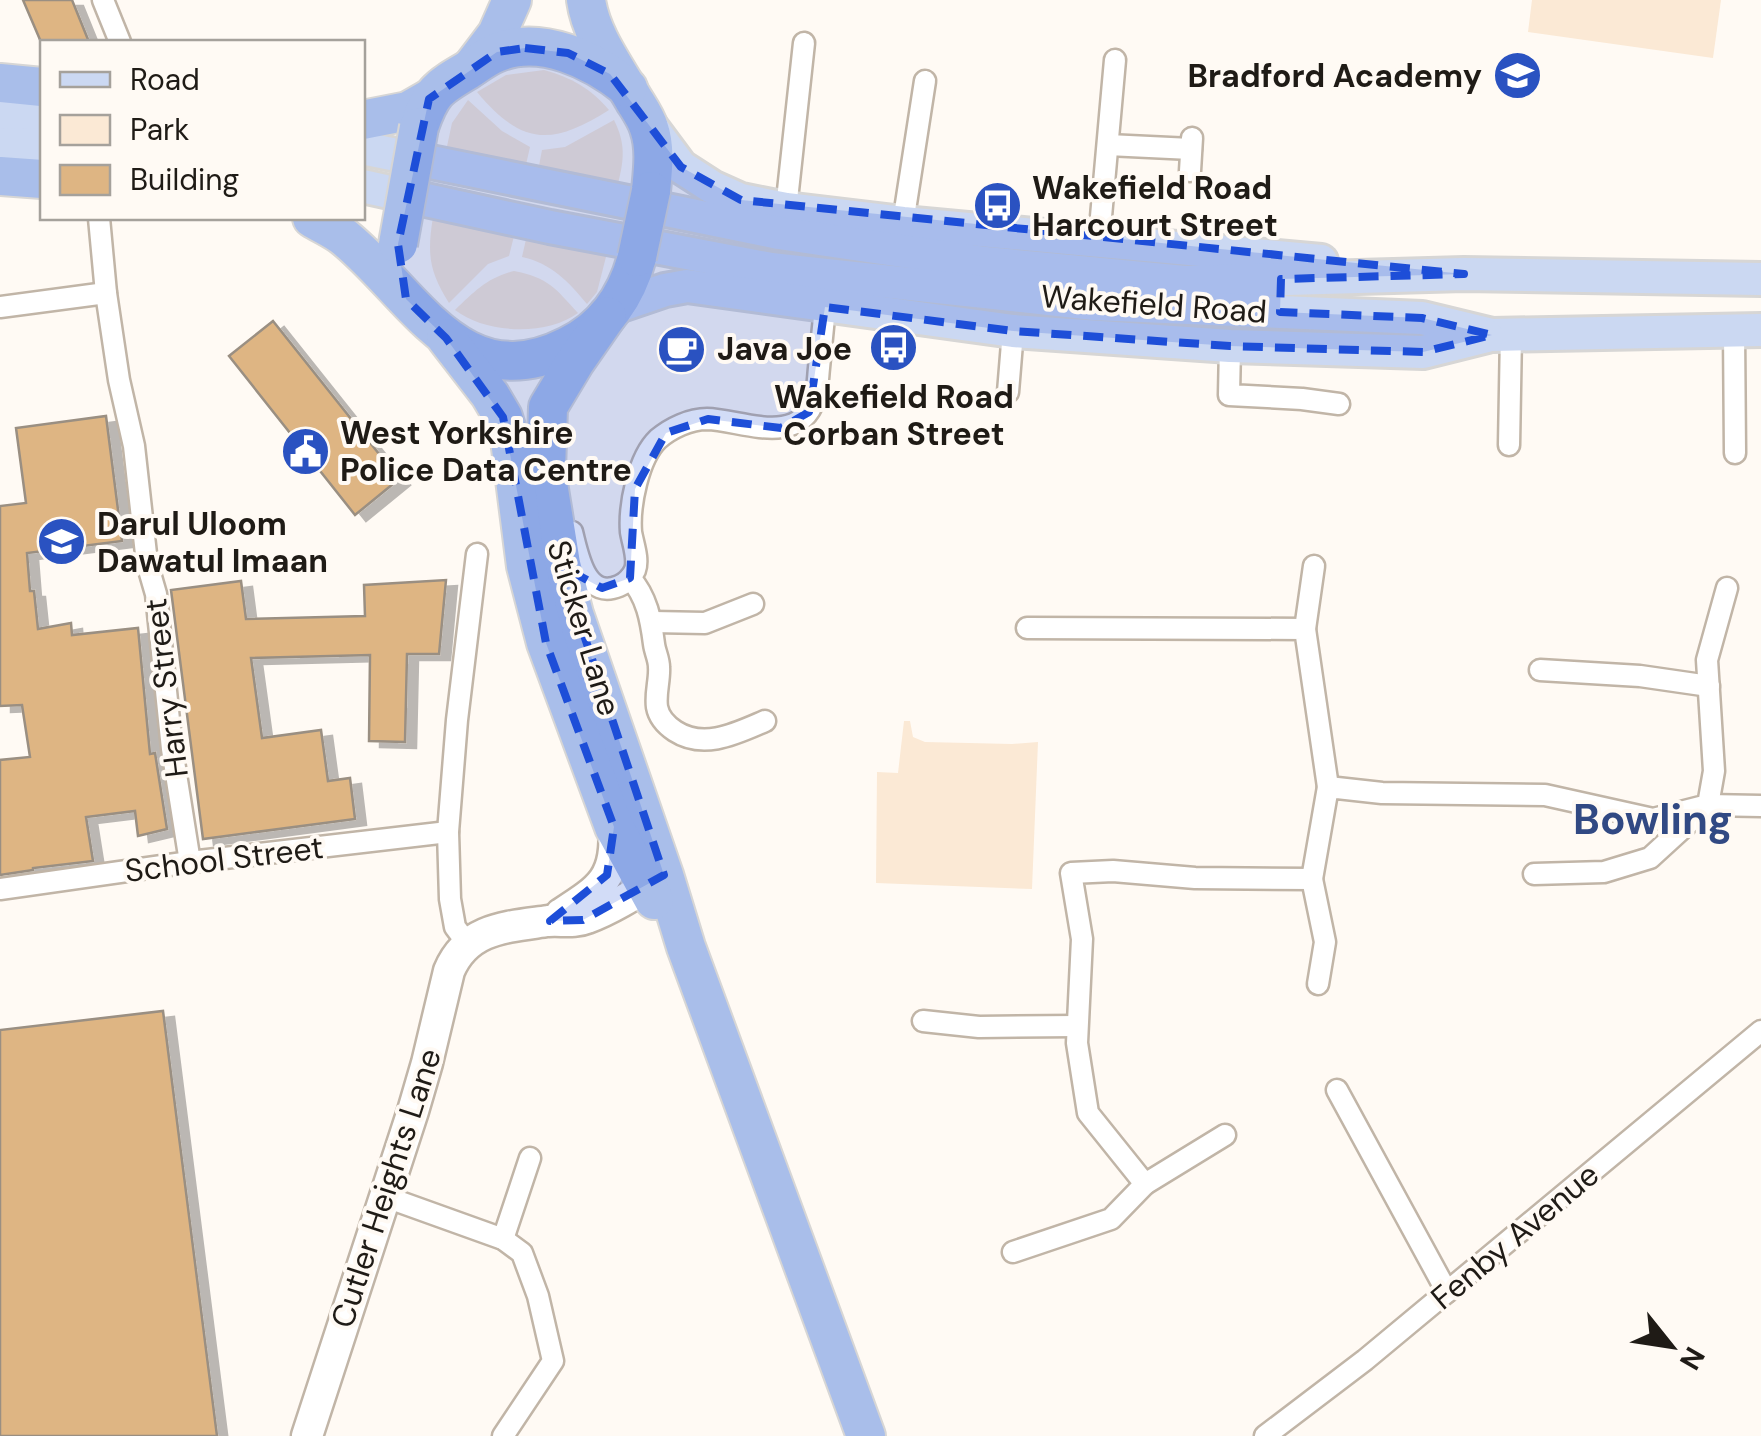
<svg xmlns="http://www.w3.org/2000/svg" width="1761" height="1436" font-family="'DM Sans',sans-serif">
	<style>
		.green { fill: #fbe9d5 }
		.building { fill: #deb583; stroke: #9a8f82; stroke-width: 2.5; filter: url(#shadow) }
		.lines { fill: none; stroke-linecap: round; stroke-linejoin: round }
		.street-casing { stroke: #c1b5a7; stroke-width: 25 }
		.secondary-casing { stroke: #c1b5a7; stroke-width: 35 }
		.primary-casing { stroke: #d7d6d5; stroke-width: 38 }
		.highway-casing { stroke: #d7d6d5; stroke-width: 42 }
		.street { stroke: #fff; stroke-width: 20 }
		.secondary { stroke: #fff; stroke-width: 30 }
		.primary { stroke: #cbd8f2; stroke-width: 32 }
		.highway { stroke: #a9beea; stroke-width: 38 }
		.highway-bridge-casing { stroke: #d7d6d5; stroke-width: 42; stroke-linecap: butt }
		.highway-bridge { stroke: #a9beea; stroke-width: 38 }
		.marked { fill: #1d4ed8; fill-opacity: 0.2; stroke: #1d4ed8; stroke-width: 8; stroke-dasharray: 20 12; stroke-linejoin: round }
		.labels { text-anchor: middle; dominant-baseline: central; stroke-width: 8; stroke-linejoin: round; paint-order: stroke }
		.poi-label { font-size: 32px; font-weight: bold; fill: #1f1b16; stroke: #fffaf4; text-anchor: start }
		.street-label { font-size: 32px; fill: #1f1b16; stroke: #fffaf4 }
		.district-label { font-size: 42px; font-weight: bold; fill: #314983; stroke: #fffaf4 }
	</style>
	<defs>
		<filter id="shadow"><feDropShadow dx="11" dy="6" stdDeviation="0" flood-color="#0004"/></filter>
	</defs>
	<rect width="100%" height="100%" fill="#fffaf4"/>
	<!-- green -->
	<g class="green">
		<path d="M1532,0h189l-8,58 -185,-26z"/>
		<path d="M544,70c28,8 46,18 65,40 -57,36 -87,36 -132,-18l29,-17z"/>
		<path d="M468,100l34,31 28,16 -5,22 -79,-18 6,-28z"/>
		<path d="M614,120c12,24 10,40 4,64l-80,-13 4,-21 23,-3z"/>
		<path d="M433,217l82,15 -6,24 -21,8 -39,39c-20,-32 -22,-49 -16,-86z"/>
		<path d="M527,235l81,14 -11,43 -10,12c-18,-22 -36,-41 -65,-47z"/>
		<path d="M514,271c35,7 41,17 64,42 -31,23 -92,21 -123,-3 20,-19 32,-32 59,-39z"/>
		<path d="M904,721h6l3,16 12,5 87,2 26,-2 -6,147 -156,-6 1,-111 21,1z"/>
	</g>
	<!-- building -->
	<g class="building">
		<path d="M23,0h49l17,42h-48z"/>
		<path d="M273,321l126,158 -44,36 -126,-159z"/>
		<path d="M106,416l16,125 -95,12 3,38h4l4,38 33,-6 1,12 66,-7 12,126 5,-1 12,76 -29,7 -3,-25 -49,6 7,44 -60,7v2l-33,5v-115l30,-3 -8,-52 -22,1v-200l26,-3 -10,-75z"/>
		<path d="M446,580l-7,74h-32l-2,88 -36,-1 1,-86 -119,3 11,80 59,-8 7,51 22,-3 5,41 -152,20 -32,-249 70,-9 5,38 119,-3 -1,-31z"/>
		<path d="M163,1011l54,425h-217v-406z"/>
	</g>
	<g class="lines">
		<defs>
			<g id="street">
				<path d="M103,0l17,42"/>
				<path d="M1108,145l83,4"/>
				<path d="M1190,171l2,-33"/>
				<path d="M786,209l18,-166"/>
				<path d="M99,218l7,75 13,87 15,66 13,117 9,31 16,155 18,113"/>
				<path d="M903,223l22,-142"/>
				<path d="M1099,239l16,-179"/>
				<path d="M0,307l106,-14"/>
				<path d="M1734,331l1,122"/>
				<path d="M1230,346l-1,49 73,4 37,5"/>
				<path d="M1008,392l5,-61"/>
				<path d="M1509,445l2,-111"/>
				<path d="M572,532c6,23 13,68 47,54 7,-3 13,-9 16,-16 4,-11 -2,-26 -4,-38 -2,-26 7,-74 27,-93 13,-11 32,-20 49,-20 35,1 92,29 108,-21 3,-10 3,-21 4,-30 2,-21 4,-41 6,-61"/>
				<path d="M630,578c17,19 21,42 24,66 1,8 5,15 5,23 1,13 -4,26 -2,40 2,11 9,18 18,24 29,19 62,2 90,-10"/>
				<path d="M653,622l52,1 48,-19"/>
				<path d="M1027,628l278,1 23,158"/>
				<path d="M1305,629l9,-63"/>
				<path d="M1540,670l100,6 69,10"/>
				<path d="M1534,874l70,-2 46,-14 58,-53 53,1"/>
				<path d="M1312,879l13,63 -7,42"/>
				<path d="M0,889l190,-27 258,-30"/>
				<path d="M467,943l-12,-16 -5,-28 -2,-67 9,-112 20,-166"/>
				<path d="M923,1021l56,6 98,-1"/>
				<path d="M1337,1090l110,202"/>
				<path d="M1225,1135l-80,49 -57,-71 -11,-70 5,-104 -11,-66 42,-2 82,7 117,1 16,-92 54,6 163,2 108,24 55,-14 6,-34 -7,-111 20,-72"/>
				<path d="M386,1197l117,42 19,14 16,43 15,65 -50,75"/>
				<path d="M503,1239l27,-81"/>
				<path d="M1013,1252l98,-33 34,-35"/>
				<path d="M1265,1436l100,-76 396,-329"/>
			</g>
			<g id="secondary">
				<path d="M561,914c39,-25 57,-36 53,-87"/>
				<path d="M307,1436l106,-325 14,-48 22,-92c18,-43 57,-44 99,-50 13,-1 27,2 39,-3 27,-10 52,-27 76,-42"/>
			</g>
			<g id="primary">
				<path d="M0,113l42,2"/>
				<path d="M649,124l32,43 31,20 29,13 45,9 117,14 418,38"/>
				<path d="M0,144l42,1"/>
				<path d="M362,148l417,85 206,30 199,19 280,-8 297,5"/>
				<path d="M362,186l188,41 221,42 324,35 327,14 70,17 269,-5"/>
				<path d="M615,307l50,-17 22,-4 326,45 217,15 193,6 64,-16"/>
			</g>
			<g id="highway">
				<path d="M586,0c5,36 30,68 48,100 5,8 12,18 15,28 7,20 4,42 2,63"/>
				<path d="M472,67l25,-33 15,-34"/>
				<path d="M0,83l42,4"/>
				<path d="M362,120l46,-9 21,-12"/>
				<path d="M419,127c12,-35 18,-39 49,-57 9,-6 18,-13 28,-17 45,-19 97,7 132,35"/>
				<path d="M0,176l42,3"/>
				<path d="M312,218c11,7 23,12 33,20 69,56 116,162 223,108 37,-18 59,-51 69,-89"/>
				<path d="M607,316l-32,46 -27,45 -2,64 15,93 13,50 90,261 22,72 180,489"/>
				<path d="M446,338l44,57 13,22 7,23 16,126 20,77 68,184 40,73"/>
			</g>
		</defs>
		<!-- street casing -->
		<use href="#street" class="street-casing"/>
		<!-- secondary casing -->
		<use href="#secondary" class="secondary-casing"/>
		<!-- primary casing -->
		<use href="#primary" class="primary-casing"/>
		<!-- highway casing -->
		<use href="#highway" class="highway-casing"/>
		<!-- street -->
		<use href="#street" class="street"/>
		<!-- secondary -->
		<use href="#secondary" class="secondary"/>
		<!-- primary -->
		<use href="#primary" class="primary"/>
		<!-- highway -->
		<use href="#highway" class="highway"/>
		<defs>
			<g id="highway-bridge">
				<path d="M398,244l21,-117"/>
				<path d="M637,257l14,-66"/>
			</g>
		</defs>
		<!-- highway-bridge casing -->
		<use href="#highway-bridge" class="highway-bridge-casing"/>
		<!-- highway-bridge -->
		<use href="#highway-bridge" class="highway-bridge"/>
	</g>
	<!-- marked area -->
	<path class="marked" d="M525,48l43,5 42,21 71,93 60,33 723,74 -183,5 -1,33 142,6 70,17 -69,17 -193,-6 -217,-15 -188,-24 -16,105 -28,16 -73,-9 -42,14 -31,56 -5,89 -28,10 -41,-22 103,309 -81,45 -33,1 57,-46 7,-48 -68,-184 -43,-226 -57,-79 -40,-39 -8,-55 31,-145 68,-47z"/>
	<!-- icons -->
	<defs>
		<symbol id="school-disc" viewBox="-11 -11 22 22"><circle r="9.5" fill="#2a52c1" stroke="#fffaf4"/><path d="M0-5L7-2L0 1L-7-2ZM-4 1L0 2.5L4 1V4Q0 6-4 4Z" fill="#fff"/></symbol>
		<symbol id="bus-disc" viewBox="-11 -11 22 22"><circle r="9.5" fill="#2a52c1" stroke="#fffaf4"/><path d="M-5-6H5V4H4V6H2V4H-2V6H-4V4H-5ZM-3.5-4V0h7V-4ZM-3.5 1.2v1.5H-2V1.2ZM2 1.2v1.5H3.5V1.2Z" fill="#fff"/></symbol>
		<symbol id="cafe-disc" viewBox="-11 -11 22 22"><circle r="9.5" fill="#2a52c1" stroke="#fffaf4"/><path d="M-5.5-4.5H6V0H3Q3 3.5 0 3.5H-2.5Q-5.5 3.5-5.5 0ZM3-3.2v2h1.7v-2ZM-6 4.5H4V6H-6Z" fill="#fff"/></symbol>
		<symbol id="civic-disc" viewBox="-11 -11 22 22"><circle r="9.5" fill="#2a52c1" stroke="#fffaf4"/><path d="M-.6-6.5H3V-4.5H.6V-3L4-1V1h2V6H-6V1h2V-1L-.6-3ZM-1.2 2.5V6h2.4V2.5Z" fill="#fff"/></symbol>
	</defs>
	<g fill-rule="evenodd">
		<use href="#school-disc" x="1490" y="48" width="55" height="55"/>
		<use href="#bus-disc" x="970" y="178" width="55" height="55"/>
		<use href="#bus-disc" x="866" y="320" width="55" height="55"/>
		<use href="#cafe-disc" x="654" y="322" width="55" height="55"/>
		<use href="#civic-disc" x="278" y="424" width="55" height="55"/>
		<use href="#school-disc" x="34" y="514" width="55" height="55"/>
	</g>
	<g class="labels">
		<!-- poi labels -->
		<g class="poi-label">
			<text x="1482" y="76" text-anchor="end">Bradford Academy</text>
			<text x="1032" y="188">Wakefield Road<tspan x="1032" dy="37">Harcourt Street</tspan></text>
			<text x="717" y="349">Java Joe</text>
			<text x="894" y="397" text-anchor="middle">Wakefield Road<tspan x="894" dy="37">Corban Street</tspan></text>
			<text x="340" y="433">West Yorkshire<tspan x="340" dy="37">Police Data Centre</tspan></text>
			<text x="97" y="524">Darul Uloom<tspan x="97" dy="37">Dawatul Imaan</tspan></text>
		</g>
		<!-- street labels -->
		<g class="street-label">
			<text transform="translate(1154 304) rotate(4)">Wakefield Road</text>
			<text transform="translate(584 628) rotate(73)">Sticker Lane</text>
			<text transform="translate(166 688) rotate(-97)">Harry Street</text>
			<text transform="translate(224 859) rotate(-7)">School Street</text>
			<text transform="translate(386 1188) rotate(-72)">Cutler Heights Lane</text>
			<text transform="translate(1515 1236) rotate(-40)">Fenby Avenue</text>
		</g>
		<!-- district labels -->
		<g class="district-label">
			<text x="1653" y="819">Bowling</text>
		</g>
	</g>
	<!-- legend -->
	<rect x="40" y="40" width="325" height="180" fill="#fffaf4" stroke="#a5a19b" stroke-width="2.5"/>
	<rect x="60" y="72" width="50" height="15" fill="#cbd8f2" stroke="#a5a19b" stroke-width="2.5"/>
	<text x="130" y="90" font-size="30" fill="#1f1b16">Road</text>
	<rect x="60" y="115" width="50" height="30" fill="#fbe9d5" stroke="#a5a19b" stroke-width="2.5"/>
	<text x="130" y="140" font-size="30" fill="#1f1b16">Park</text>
	<rect x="60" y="165" width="50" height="30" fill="#deb583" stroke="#a5a19b" stroke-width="2.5"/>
	<text x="130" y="190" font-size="30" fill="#1f1b16">Building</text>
	<!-- north arrow -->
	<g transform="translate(1671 1346) rotate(120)" stroke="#fffaf4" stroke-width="8" paint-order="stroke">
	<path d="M0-8L18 38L0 25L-18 38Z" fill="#1f1b16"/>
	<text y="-15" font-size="28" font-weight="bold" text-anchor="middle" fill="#1f1b16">N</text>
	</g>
</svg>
